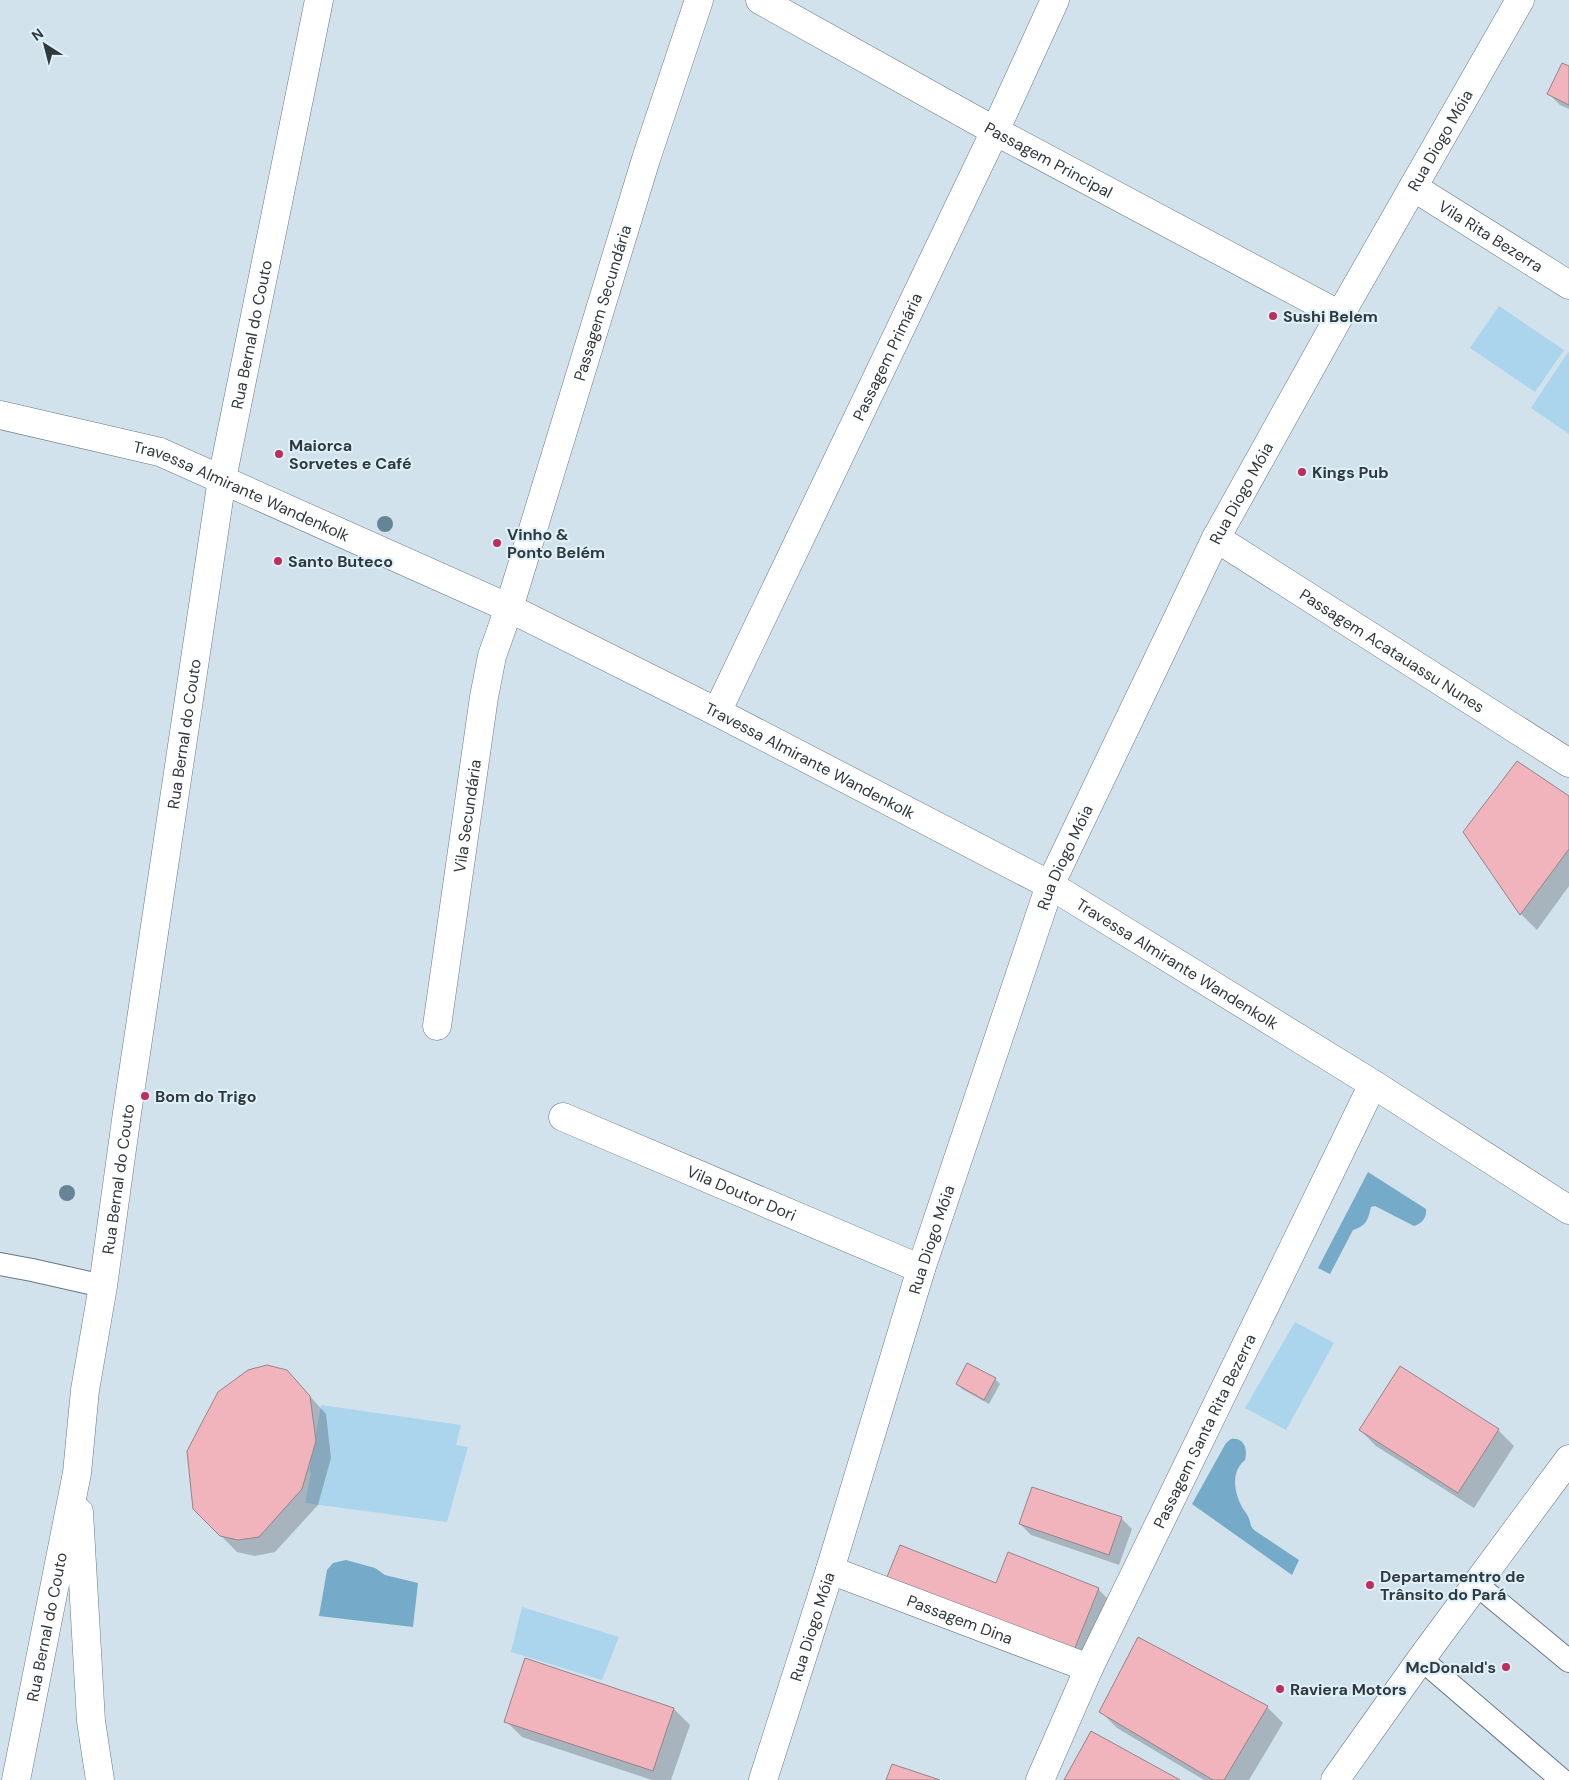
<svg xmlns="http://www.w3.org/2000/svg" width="1569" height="1780" font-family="'DM Sans',sans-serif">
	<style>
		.green { fill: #abd4ed }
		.water { fill: #75aac9 }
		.shadow { fill: #0003 }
		.building { fill: #f1b4bd; stroke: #978486 }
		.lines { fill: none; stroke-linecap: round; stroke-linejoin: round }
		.service-casing { stroke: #697882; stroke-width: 24 }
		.minor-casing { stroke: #697882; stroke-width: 29 }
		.secondary-casing { stroke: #697882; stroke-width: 29 }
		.service { stroke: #fff; stroke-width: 22 }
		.minor { stroke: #fff; stroke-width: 28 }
		.secondary { stroke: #fff; stroke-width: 28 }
		.tree { fill: #658596 }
		.poi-dot { fill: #bd2e58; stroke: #def0fa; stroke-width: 2 }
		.labels { text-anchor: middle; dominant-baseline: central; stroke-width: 4; stroke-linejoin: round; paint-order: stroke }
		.street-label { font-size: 16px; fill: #32393d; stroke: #def0fa }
		.poi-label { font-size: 16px; font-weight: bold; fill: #32393d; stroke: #def0fa; text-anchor: start }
	</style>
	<rect width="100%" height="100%" fill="#d1e2ed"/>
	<!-- green -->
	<g class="green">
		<path d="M1499,306l65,44 -29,42 -65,-44z"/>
		<path d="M1568,352l1,1v81l-38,-26z"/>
		<path d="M1295,1322l39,21 -48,87 -41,-22z"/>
		<path d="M321,1405l140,20 -5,20 12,2 -21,75 -142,-19 6,-30 -2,-1z"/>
		<path d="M522,1607l97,30 -17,43 -91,-28z"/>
	</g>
	<!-- water -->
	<g class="water">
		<path d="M1368,1172l58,37c1,9 -4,14 -12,17l-39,-20 -4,1c-3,13 -5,19 -18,23l-23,44 -12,-6z"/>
		<path d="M1231,1439c13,-2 17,10 14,21 -14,11 -11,31 -4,45 2,5 7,9 8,14 2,5 1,7 5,11l45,30 -7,15 -100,-71 34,-61z"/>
		<path d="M346,1560l29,8 10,7 33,8 -5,44 -94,-11 8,-46 6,-7z"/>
	</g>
	<!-- shadow -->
	<g class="shadow">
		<path d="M1569,68v41l-9,-4 -11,-11z"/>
		<path d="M1569,797v89l-32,44 -16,-16 -56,-82z"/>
		<path d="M287,1371l39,43 5,44 -13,47 -43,47 -20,4 -18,-4 -42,-43z"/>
		<path d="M995,1379l5,5 -11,20 -27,-15 -5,-5z"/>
		<path d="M1360,1430h138l16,16 -40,62 -98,-62z"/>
		<path d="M1121,1518l11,11 -13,36 -88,-30 -11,-11z"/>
		<path d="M997,1585l101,4 16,16 -24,60z"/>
		<path d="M1267,1707l16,16 -34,57h-45l-87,-52 -16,-16z"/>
		<path d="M674,1709l16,16 -19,55h-19l-130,-43 -16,-16z"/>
	</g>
	<!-- building -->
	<g class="building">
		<path d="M1562,63l7,3v39l-22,-11z"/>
		<path d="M1517,761l52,35v53l-49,66 -57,-83z"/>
		<path d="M967,1363l29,15 -12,22 -28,-16z"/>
		<path d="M267,1365l20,5 23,26 6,45 -14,48 -43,48 -21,3 -18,-4 -27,-27 -6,-58 31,-59 30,-22z"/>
		<path d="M1400,1366l99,63 -41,64 -99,-63z"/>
		<path d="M1032,1487l90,30 -13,38 -90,-31z"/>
		<path d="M900,1545l96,38 12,-31 91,36 -25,62 -187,-73z"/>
		<path d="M1138,1637l130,69 -44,74h-11l-114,-68z"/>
		<path d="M525,1658l149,50 -21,63 -149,-49z"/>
		<path d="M1091,1731l89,49h-116z"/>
		<path d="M892,1764l48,16h-54z"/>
	</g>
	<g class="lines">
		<defs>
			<g id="service">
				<path d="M0,1264l32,6 71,16"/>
				<path d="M1476,1584l93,77"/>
				<path d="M1421,1659l141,121"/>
			</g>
			<g id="minor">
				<path id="s1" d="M760,0l235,131 345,184"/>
				<path id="s2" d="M1413,187l156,98"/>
				<path id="s3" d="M0,415l160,37 349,156 208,104 333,173 323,199 196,126"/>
				<path id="s4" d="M1216,538l353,225"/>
				<path id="s5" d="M717,712l278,-581 60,-131"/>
				<path id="s6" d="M437,1026l47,-329 8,-41 17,-48 137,-449 53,-159"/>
				<path id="s7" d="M563,1117l358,152"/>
				<path d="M79,1512l12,209 9,59"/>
				<path id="s8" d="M830,1570l259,98"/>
				<path id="s9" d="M16,1780l61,-307 8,-83 18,-104 24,-173 95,-634 97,-479"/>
				<path id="s10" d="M763,1780l67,-210 91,-301 129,-384 166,-347 124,-223 180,-315"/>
				<path id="s11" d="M1040,1780l49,-112 284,-584"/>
			</g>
			<path id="secondary" d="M1335,1780l86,-121 148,-200"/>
		</defs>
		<!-- service casing -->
		<use href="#service" class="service-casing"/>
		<!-- minor casing -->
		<use href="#minor" class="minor-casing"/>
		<!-- secondary casing -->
		<use href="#secondary" class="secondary-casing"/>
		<!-- service -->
		<use href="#service" class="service"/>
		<!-- minor -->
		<use href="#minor" class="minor"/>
		<!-- secondary -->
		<use href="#secondary" class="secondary"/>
	</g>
	<!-- trees -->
	<g class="tree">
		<circle cx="385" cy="524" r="8"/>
		<circle cx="67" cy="1193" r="8"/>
	</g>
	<!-- markers -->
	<g class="poi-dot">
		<circle cx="1273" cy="316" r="5"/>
		<circle cx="279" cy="454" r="5"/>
		<circle cx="1302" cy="472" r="5"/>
		<circle cx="497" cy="543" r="5"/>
		<circle cx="278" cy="561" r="5"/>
		<circle cx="145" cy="1096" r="5"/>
		<circle cx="1370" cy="1585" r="5"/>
		<circle cx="1506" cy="1667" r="5"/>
		<circle cx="1280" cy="1689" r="5"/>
	</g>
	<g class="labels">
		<!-- street labels -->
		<g class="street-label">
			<text stroke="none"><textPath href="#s10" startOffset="1781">Rua Diogo Móia</textPath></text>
			<text stroke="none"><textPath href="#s1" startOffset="330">Passagem Principal</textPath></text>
			<text stroke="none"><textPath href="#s2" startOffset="92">Vila Rita Bezerra</textPath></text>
			<text stroke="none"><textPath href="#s6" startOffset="744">Passagem Secundária</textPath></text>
			<text stroke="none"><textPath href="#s9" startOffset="1465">Rua Bernal do Couto</textPath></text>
			<text stroke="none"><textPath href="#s5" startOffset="394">Passagem Primária</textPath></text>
			<text stroke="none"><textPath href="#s3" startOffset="254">Travessa Almirante Wandenkolk</textPath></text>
			<text stroke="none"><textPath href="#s10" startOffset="1376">Rua Diogo Móia</textPath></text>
			<text stroke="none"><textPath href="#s4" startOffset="209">Passagem Acatauassu Nunes</textPath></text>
			<text stroke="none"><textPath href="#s9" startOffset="1060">Rua Bernal do Couto</textPath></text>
			<text stroke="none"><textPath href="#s3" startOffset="884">Travessa Almirante Wandenkolk</textPath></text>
			<text stroke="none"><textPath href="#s6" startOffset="212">Vila Secundária</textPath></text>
			<text stroke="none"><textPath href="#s10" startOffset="971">Rua Diogo Móia</textPath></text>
			<text stroke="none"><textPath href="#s3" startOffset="1304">Travessa Almirante Wandenkolk</textPath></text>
			<text stroke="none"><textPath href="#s9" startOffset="610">Rua Bernal do Couto</textPath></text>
			<text stroke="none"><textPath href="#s7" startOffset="194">Vila Doutor Dori</textPath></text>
			<text stroke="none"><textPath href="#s10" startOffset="566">Rua Diogo Móia</textPath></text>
			<text stroke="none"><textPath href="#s11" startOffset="386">Passagem Santa Rita Bezerra</textPath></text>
			<text stroke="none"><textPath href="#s8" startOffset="139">Passagem Dina</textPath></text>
			<text stroke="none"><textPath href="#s10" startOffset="161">Rua Diogo Móia</textPath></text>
			<text stroke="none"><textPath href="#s9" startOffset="156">Rua Bernal do Couto</textPath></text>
		</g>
		<!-- poi labels -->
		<g class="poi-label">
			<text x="1283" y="316">Sushi Belem</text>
			<text x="289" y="445">Maiorca<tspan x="289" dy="18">Sorvetes e Café</tspan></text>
			<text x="1312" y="472">Kings Pub</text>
			<text x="507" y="534">Vinho &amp;<tspan x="507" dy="18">Ponto Belém</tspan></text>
			<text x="288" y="561">Santo Buteco</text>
			<text x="155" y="1096">Bom do Trigo</text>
			<text x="1380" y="1576">Departamentro de<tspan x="1380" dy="18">Trânsito do Pará</tspan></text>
			<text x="1496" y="1667" text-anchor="end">McDonald's</text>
			<text x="1290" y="1689">Raviera Motors</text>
		</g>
	</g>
	<!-- north arrow -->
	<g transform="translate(45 45) rotate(324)" stroke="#def0fa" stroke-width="4" paint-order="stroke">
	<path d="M0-4L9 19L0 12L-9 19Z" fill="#32393d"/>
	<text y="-8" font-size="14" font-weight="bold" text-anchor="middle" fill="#32393d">N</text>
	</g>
</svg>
